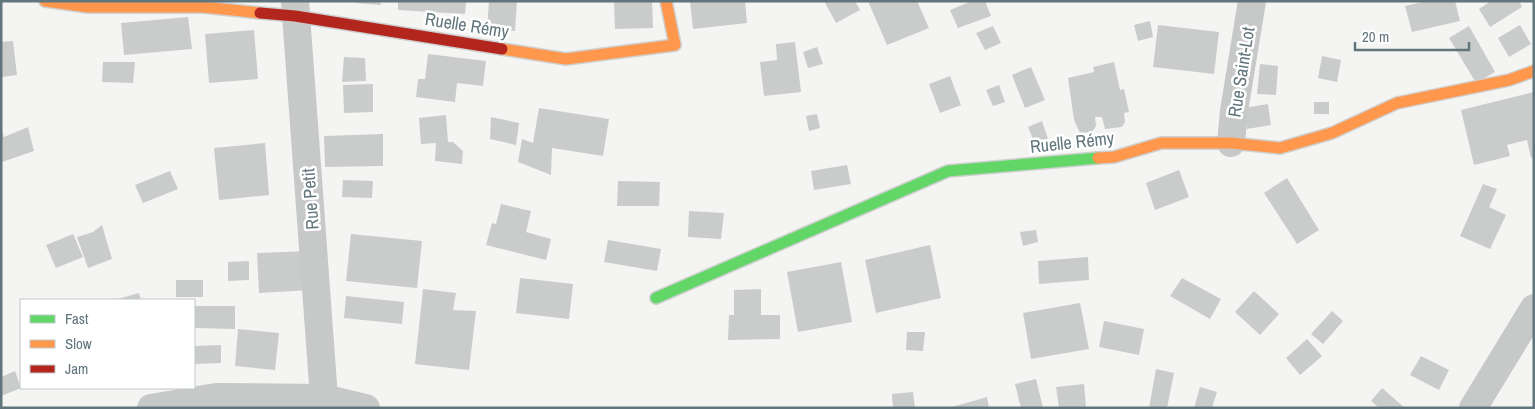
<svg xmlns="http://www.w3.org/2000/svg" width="1535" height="409" font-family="'Archivo Narrow',sans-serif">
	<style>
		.building { fill: #cacccc }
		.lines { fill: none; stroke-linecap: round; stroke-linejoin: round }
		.fast-casing { stroke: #cfd0d0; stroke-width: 14 }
		.slow-casing { stroke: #cfd0d0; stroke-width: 14 }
		.jam-casing { stroke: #cfd0d0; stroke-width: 14 }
		.street { stroke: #c7c9c8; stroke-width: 28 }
		.fast { stroke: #63d668; stroke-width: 11 }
		.slow { stroke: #ff974d; stroke-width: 11 }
		.jam { stroke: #b3261e; stroke-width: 11 }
		.labels { text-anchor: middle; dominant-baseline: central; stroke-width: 5; stroke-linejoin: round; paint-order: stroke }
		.street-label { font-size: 18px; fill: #61767c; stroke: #fff }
	</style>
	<rect width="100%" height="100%" fill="#f4f4f3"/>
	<!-- building -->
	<g class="building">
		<path d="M355,1h25l1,4 -26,-2z"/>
		<path d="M398,1h68l-1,13 -67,-4z"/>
		<path d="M489,1h28l-2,30 -28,-2z"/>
		<path d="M614,1h38l1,27 -38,1z"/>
		<path d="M690,1h55l2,22 -54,6z"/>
		<path d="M824,1h31l5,9 -24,13z"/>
		<path d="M868,1h49l12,27 -42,17z"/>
		<path d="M972,1h13l6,15 -33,12 -8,-18z"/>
		<path d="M1427,1h28l5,20 -48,11 -7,-26z"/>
		<path d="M1491,1h28l3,6 -32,20 -11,-18z"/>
		<path d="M188,17l4,32 -68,6 -3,-32z"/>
		<path d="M1150,21l3,16 -15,4 -4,-16z"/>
		<path d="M1158,25l61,7 -5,42 -61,-7z"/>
		<path d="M1520,25l11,19 -22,13 -11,-19z"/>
		<path d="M993,26l8,17 -16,7 -9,-17z"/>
		<path d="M1469,26l26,46 -19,11 -27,-45z"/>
		<path d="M254,30l4,49 -49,4 -4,-49z"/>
		<path d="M13,41l4,34 -16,2v-35z"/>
		<path d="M795,42l6,50 -37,4 -4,-34 17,-2 -1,-16z"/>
		<path d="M817,47l6,17 -15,4 -5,-16z"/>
		<path d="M428,54l58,7 -3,25 -26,-3 -2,19 -39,-5 2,-18h7z"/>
		<path d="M1322,56l19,4 -4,22 -19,-4z"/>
		<path d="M344,57l21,1 1,23 -24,1z"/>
		<path d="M103,62h32l-2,21 -31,-1z"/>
		<path d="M1114,62l6,28 4,-1 5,23 -5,1 1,9 -3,5 -17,2 -3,-12h-7l1,9 -4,6 -12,1 -6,-13 -6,-42 26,-6 -1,-5z"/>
		<path d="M1260,64l18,2 -2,29 -19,-1z"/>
		<path d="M1031,67l14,33 -20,8 -13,-33z"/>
		<path d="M950,76l11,29 -21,8 -11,-29z"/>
		<path d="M373,84v28l-29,1 -1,-28z"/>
		<path d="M999,85l6,17 -12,4 -7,-16z"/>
		<path d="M1534,92v65l-3,1 -4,-18 -20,5 3,11 -36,9 -13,-55z"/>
		<rect x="1314" y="102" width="15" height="12"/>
		<path d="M1268,104l3,21 -24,4 -3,-21z"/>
		<path d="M539,108l70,11 -6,37 -51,-8 -1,27 -33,-13 4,-23 11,4z"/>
		<path d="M817,114l3,14 -11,3 -3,-15z"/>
		<path d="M446,115l2,27h5l10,9 -1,13 -27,-3 1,-18 -15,1 -2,-26z"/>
		<path d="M491,117l28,6 -3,22 -26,-6z"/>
		<path d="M1042,121l6,18 -13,5 -7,-17z"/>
		<path d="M28,127l6,24 -32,11 -1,-34 3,9z"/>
		<path d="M383,134v32l-58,1 -1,-31z"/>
		<path d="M265,143l4,52 -50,5 -5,-52z"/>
		<path d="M847,165l4,19 -37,6 -3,-19z"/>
		<path d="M1179,170l10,27 -34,13 -9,-27z"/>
		<path d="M170,171l8,18 -35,14 -8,-18z"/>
		<path d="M1287,178l32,52 -22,14 -33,-51z"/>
		<path d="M343,180l30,1 -1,17 -30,-1z"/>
		<path d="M618,181l42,1 -1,24h-42z"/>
		<path d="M1483,184l14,5 -8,18 17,8 -16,34 -30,-13z"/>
		<path d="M501,204l30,7 -5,21 25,7 -5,21 -60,-15 6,-22 4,1z"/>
		<path d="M689,211l35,2 -3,26 -33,-2z"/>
		<path d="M102,225l10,34 -24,9 -11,-31 16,-5z"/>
		<path d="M1036,230l2,12 -15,4 -3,-14z"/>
		<path d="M73,234l10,23 -27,11 -10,-23z"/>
		<path d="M351,234l71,7 -5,47 -71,-7z"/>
		<path d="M608,240l53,9 -4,22 -53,-9z"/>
		<path d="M930,245l11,53 -65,15 -11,-53z"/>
		<path d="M309,251l2,39 -52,3 -2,-40z"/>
		<path d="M1088,257l1,23 -50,4 -1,-23z"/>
		<path d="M249,261v19l-21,1v-19z"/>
		<path d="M841,262l11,60 -54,10 -11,-60z"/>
		<path d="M520,278l53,6 -4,35 -53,-6z"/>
		<path d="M1182,278l39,21 -11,20 -40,-23z"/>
		<rect x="176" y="280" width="27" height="17"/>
		<path d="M423,289l33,4 -3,17 23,1 -7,59 -54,-6z"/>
		<path d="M761,289v26h19v24l-52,1 1,-25h5v-25z"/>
		<path d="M1254,291l25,23 -19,21 -25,-23z"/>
		<path d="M139,293l2,7h-27z"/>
		<path d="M346,296l58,6 -2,22 -58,-6z"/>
		<path d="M1080,303l9,46 -58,10 -8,-46z"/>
		<path d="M194,306h41v23l-41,-1z"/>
		<path d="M1332,311l11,10 -20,23 -12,-10z"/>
		<path d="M1104,321l40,8 -5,26 -40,-8z"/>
		<path d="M238,329l41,4 -4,37 -40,-4z"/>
		<path d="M907,332h18l-2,19 -17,-1z"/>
		<path d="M1307,339l15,17 -22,19 -14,-17z"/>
		<path d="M221,345v18l-27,1v-18z"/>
		<path d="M1421,356l28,14 -10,20 -29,-15z"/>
		<path d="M1156,369l18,4 -7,35h-18z"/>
		<path d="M15,371l6,17 -20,8v-19z"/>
		<path d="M1036,379l7,29h-22l-6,-24z"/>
		<path d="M1084,384l2,23 -27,1 -3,-21z"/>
		<path d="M1200,387l17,5 -5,16h-18z"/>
		<path d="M1382,388l23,20h-26l-8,-7z"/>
		<path d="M913,392l2,16h-22l-1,-14z"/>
		<path d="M987,397l2,11h-37v-1z"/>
	</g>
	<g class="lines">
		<defs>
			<path id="fast" d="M656,298l292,-127 150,-13"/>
			<g id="slow">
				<path d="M45,1l43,6h115l57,6"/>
				<path d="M502,49l64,10 109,-14 -9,-44"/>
				<path d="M1098,158l16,-1 47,-14h70l49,5 52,-15 65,-30 112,-23 25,-9"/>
			</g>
			<path id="jam" d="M260,13l35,3 207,33"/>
		</defs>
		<!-- fast casing -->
		<use href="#fast" class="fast-casing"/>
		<!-- slow casing -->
		<use href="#slow" class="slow-casing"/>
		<!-- jam casing -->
		<use href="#jam" class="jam-casing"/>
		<!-- street -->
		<g class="street">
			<path d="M295,1l29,397"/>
			<path d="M1231,143l3,-32 18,-110"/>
			<path d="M151,408l65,-11 108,1 42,10"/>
			<path d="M1473,408l61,-100"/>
		</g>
		<!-- fast -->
		<use href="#fast" class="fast"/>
		<!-- slow -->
		<use href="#slow" class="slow"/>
		<!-- jam -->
		<use href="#jam" class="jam"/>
	</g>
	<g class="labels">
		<!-- street labels -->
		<g class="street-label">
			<text transform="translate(467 25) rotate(9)">Ruelle Rémy</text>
			<text transform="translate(1241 72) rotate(-81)">Rue Saint-Lot</text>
			<text transform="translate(1072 142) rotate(-6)">Ruelle Rémy</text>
			<text transform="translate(310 199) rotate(-94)">Rue Petit</text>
		</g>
	</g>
	<!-- border -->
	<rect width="1535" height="409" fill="none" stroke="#61767c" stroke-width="5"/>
	<!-- legend -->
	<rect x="20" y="299" width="175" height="90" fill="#ffffff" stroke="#c0c8cb"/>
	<rect x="30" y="315" width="25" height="8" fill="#63d668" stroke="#c0c8cb"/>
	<text x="65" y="324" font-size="15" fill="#61767c">Fast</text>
	<rect x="30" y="340" width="25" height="8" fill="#ff974d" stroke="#c0c8cb"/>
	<text x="65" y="349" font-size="15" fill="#61767c">Slow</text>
	<rect x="30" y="365" width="25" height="8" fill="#b3261e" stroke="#c0c8cb"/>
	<text x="65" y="374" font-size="15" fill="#61767c">Jam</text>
	<!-- scale -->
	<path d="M1355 42v8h114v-8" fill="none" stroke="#61767c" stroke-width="2.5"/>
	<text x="1362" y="42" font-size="15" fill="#61767c" stroke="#ffffff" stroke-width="4" paint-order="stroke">20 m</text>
</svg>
